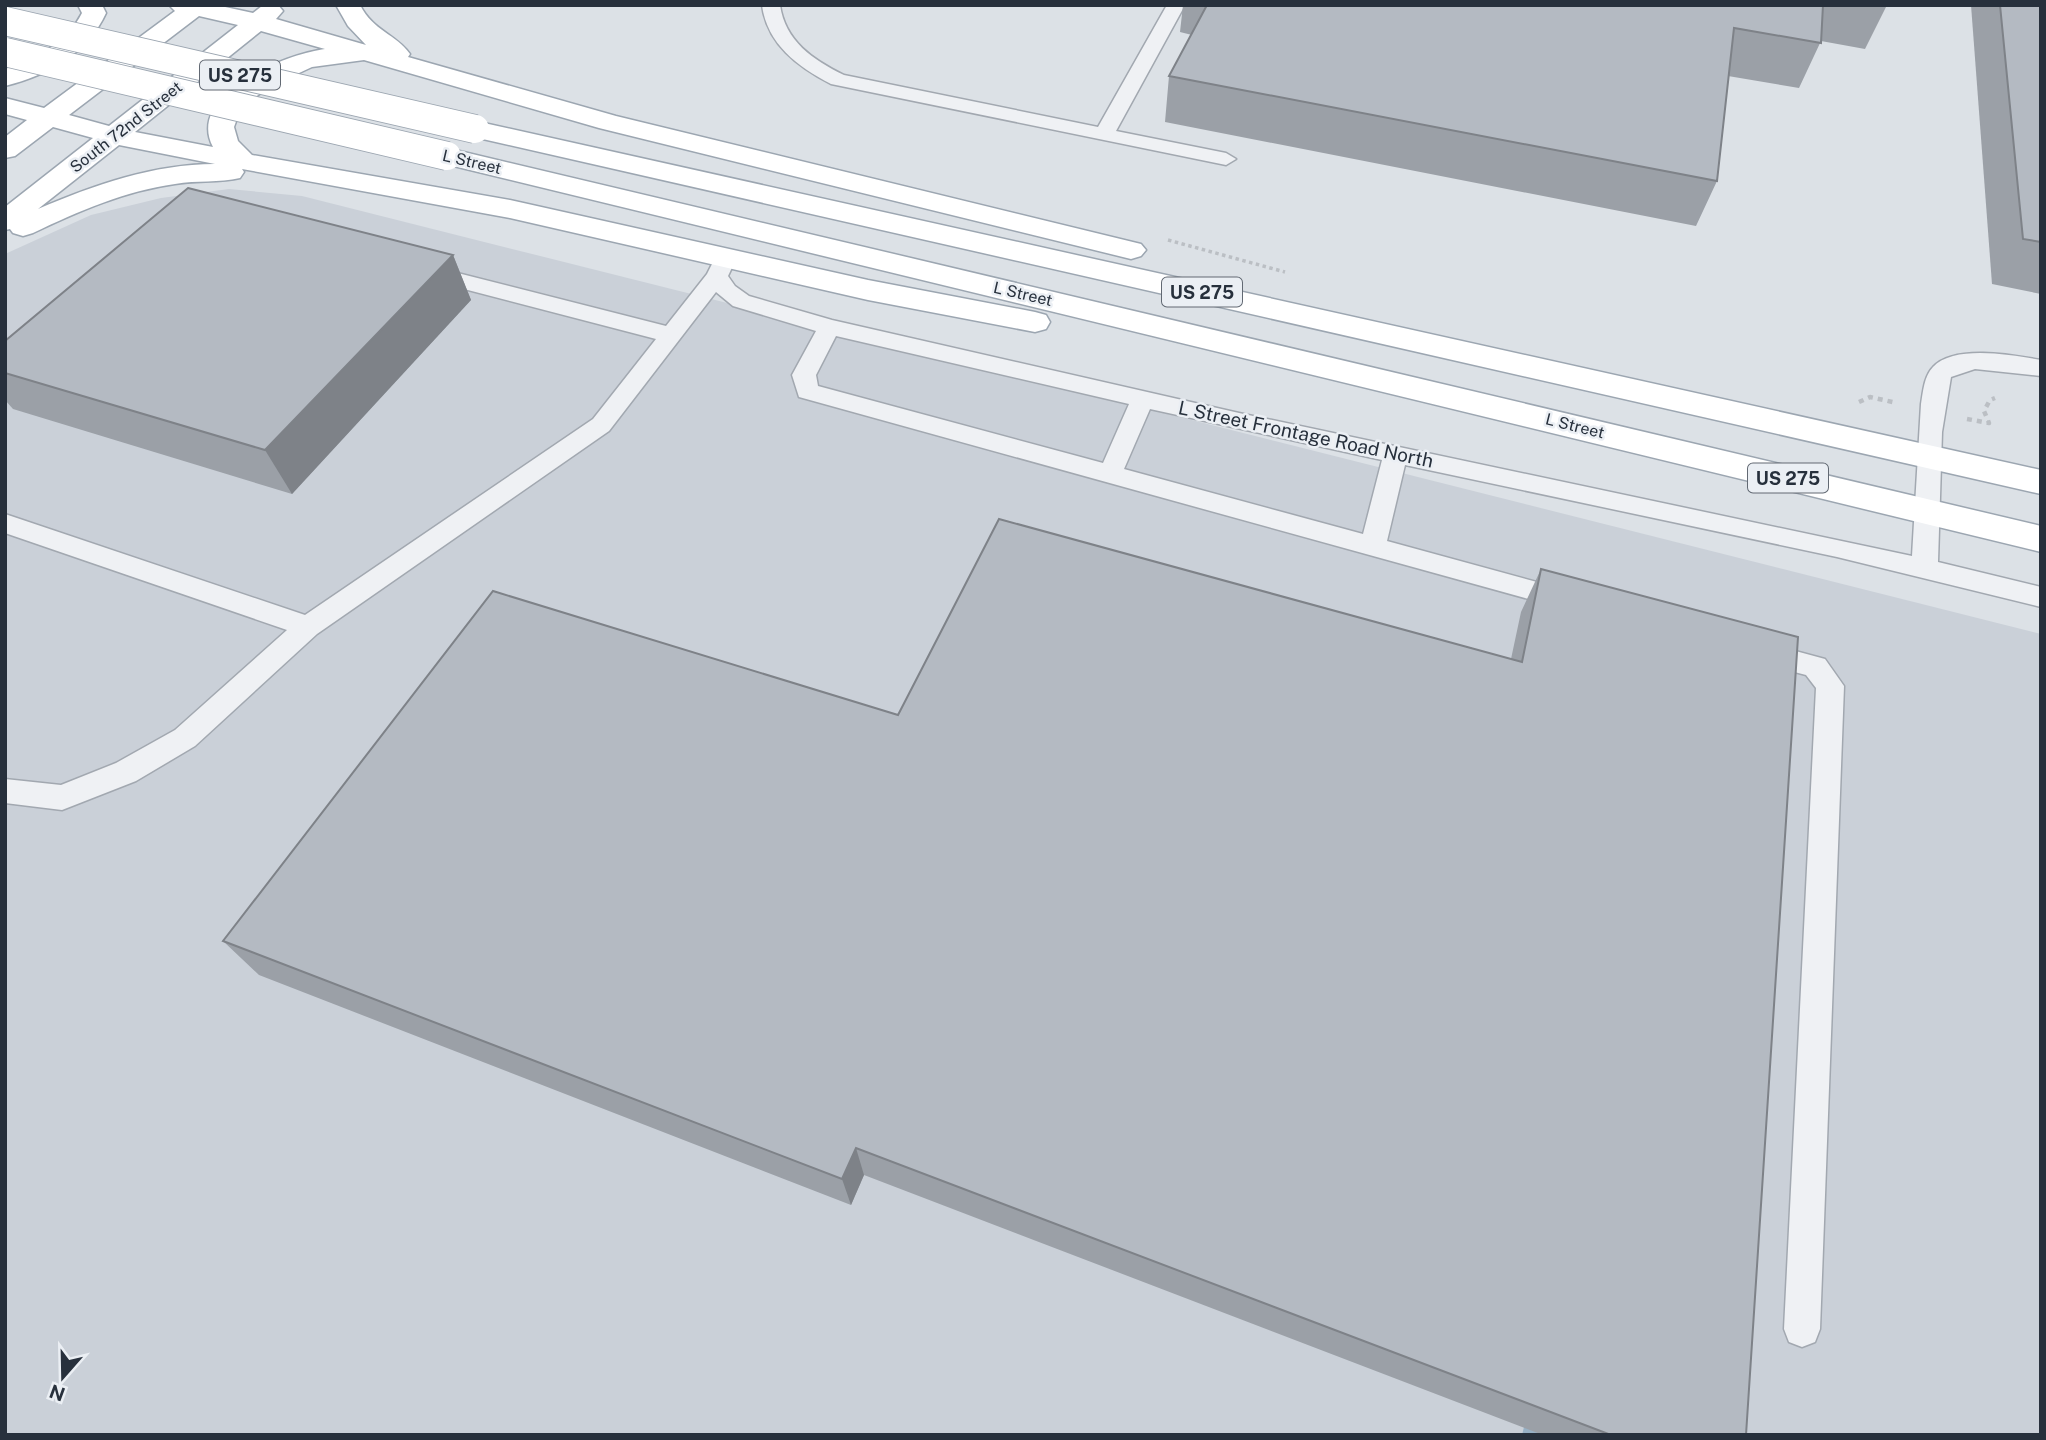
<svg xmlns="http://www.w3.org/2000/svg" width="2046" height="1440" font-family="'Public Sans',sans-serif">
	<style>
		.built { fill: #cad0d8 }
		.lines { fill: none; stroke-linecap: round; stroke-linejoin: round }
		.stream { fill: #98b1c5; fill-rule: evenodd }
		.lane-casing { stroke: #a2a8b0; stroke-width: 3 }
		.primary-casing { stroke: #9ca6b1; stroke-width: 3 }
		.path-far1 { stroke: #bbbfc4; stroke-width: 3.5; stroke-dasharray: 3.5 3.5; stroke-linecap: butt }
		.path { stroke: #bbbfc4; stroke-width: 4.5; stroke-dasharray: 5 5; stroke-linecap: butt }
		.lane { fill: #eff1f4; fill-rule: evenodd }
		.primary { fill: #fff; fill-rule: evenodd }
		.primary-bridge-casing { stroke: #9ca6b1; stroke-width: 30; stroke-linecap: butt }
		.primary-bridge { stroke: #fff; stroke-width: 28 }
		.wall { fill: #9ba0a7 }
		.shaded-wall { fill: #7e8288 }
		.building { fill: #b4bac2; stroke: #7e8288; stroke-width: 2 }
		.labels { text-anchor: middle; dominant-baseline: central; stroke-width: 5; stroke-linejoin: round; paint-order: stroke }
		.far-street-label { font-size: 16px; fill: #27303c; stroke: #ebeff4 }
		.shield { fill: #ebeff4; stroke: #626973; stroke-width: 2 }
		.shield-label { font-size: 18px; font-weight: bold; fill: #27303c }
		.street-label { font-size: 19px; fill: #27303c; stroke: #ebeff4 }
	</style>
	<rect width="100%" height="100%" fill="#dce1e6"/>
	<!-- built -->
	<path class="built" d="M229,189l73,7 1739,438v801h-2036v-1181l86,-39 70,-17z"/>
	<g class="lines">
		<!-- stream -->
		<path class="stream" d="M1531,1424l9,4 2,7h-20l2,-8z"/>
		<defs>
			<g id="lane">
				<path d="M762,5h18c5,36 33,55 64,70l254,52 69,-122h18l-69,126 110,22 10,6 -10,6 -395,-81c-33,-17 -64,-40 -69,-79z"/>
				<path d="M725,252l11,7 -8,17 7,10 14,10 83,24 407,93 673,143 9,-152c2,-12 3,-28 12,-37 21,-23 80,-12 108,-7v16l-66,-7 -24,8 -9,55 -4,130 103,25v20l-204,-50 -432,-92 -18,76 190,52 4,7 -4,7 -9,3 -769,-213 -7,-22 24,-44 -83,-25 -17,-14 -107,139 -292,203 -122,112 -59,35 -74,29 -57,-7v-24l56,6 55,-22 59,-33 112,-100 -282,-97v-19l300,101 288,-196 63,-80 -238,-62 -3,-5 3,-5 8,-2 240,61 41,-52 10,-20zM836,336l293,68 -26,59 -285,-77 -2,-11zM1150,409l232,51 -19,74 -239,-65z"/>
				<path d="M1759,641l66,18 19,27 -24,643 -5,13 -13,5 -13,-5 -5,-13 32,-641 -10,-13 -57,-15 -4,-8 4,-8z"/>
			</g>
			<g id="primary">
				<path d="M78,5h24l4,8c-19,41 -58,62 -101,73v-17c31,-11 62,-26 77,-56z"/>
				<path d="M169,5h47l37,8 9,-7 16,-1 5,6 -7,8 90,26 -18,-19 -12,-21h24c13,26 36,29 50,49l-2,3 208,59 525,128 5,6 -5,6 -10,3 -532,-131 -235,-68 -52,7 -43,20 -19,14 -11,12 -5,14 4,14 14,14 258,45 358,80 167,32 11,3 4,7 -4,7 -11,3 -167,-32 -358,-82 -268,-49 2,3 -4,6c-21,5 -43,2 -65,6 -50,7 -96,27 -142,49l-10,3 -10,-3 -3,-4 -5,1v-23l88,-69 -40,-11 -38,29 -10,2v-21l22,-17 -22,-6v-16l39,10 131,-97zM199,16l39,9 -129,101 -40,-11zM261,31l64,18c-39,5 -140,45 -112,98l-78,-15zM119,145l96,19c-61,0 -121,21 -177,45z"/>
				<path d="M475,121l1566,349v24l-1576,-359 -3,-6 3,-6z"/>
				<path d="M447,148l1594,378v26l-1604,-390 -4,-6 4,-6z"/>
			</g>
		</defs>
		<!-- lane casing -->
		<use href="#lane" class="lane-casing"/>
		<!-- primary casing -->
		<use href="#primary" class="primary-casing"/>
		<!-- path-far1 -->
		<path class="path-far1" d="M1168,240l117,32"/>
		<!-- path -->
		<g class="path">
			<path d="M1859,402l11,-5 27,6"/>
			<path d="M1967,419l22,4 -5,-12 6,-11 5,-2"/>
		</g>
		<!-- lane -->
		<use href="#lane" class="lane"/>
		<!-- primary -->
		<use href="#primary" class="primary"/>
		<defs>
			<g id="primary-bridge">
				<path d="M5,21l470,108"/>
				<path d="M5,52l442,104"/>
			</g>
		</defs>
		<!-- primary-bridge casing -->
		<use href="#primary-bridge" class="primary-bridge-casing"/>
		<!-- primary-bridge -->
		<use href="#primary-bridge" class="primary-bridge"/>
	</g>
	<!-- wall -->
	<g class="wall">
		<path d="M1183,5h704l-22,44 -44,-8 -22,47 -71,-12 -11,105 -21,45 -531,-104 4,-46 23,-41 -12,-3z"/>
		<path d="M1971,5h70v289l-49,-10z"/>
		<path d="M453,255l18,45 -179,194 -279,-85 -8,-9v-59z"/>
		<path d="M1541,569l205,866h-203l-679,-260 -13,30 -592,-230 -36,-34 675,-226 613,-56 10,-47z"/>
	</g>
	<!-- shaded-wall -->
	<g class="shaded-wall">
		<path d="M453,255l18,45 -179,194 -27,-44z"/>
		<path d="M856,1148l8,27 -13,30 -9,-26z"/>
	</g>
	<!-- building -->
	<g class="building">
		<path d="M1207,5h616l-2,38 -87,-15 -17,153 -548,-105z"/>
		<path d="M2000,5h41v237l-18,-3z"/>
		<path d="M188,188l265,67 -188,195 -260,-77v-32z"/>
		<path d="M999,519l523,143 19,-93 257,68 -52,798h-135l-755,-287 -14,31 -619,-238 270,-350 405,124z"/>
	</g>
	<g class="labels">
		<!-- far-street labels -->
		<g class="far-street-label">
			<text transform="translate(126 127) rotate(-38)">South 72nd Street</text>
			<text transform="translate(472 162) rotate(13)">L Street</text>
			<text transform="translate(1023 294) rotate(13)">L Street</text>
			<text transform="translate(1575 426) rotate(14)">L Street</text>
		</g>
		<!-- shield labels -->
		<g class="shield">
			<rect x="200" y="60.5" width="80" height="29" rx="5"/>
			<rect x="1162" y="277.5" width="80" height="29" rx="5"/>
			<rect x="1748" y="463.5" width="80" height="29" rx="5"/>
		</g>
		<g class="shield-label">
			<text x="240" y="75">US 275</text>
			<text x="1202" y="292">US 275</text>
			<text x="1788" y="478">US 275</text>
		</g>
		<!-- street labels -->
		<g class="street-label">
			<text transform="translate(1306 434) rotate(12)">L Street Frontage Road North</text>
		</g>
	</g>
	<!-- border -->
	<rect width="2046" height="1440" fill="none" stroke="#27303c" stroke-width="14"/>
	<!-- north arrow -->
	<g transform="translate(63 1377) rotate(200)" stroke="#ebeff4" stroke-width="5" paint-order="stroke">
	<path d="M0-5L12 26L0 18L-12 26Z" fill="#27303c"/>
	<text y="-10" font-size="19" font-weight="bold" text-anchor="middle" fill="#27303c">N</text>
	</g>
</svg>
